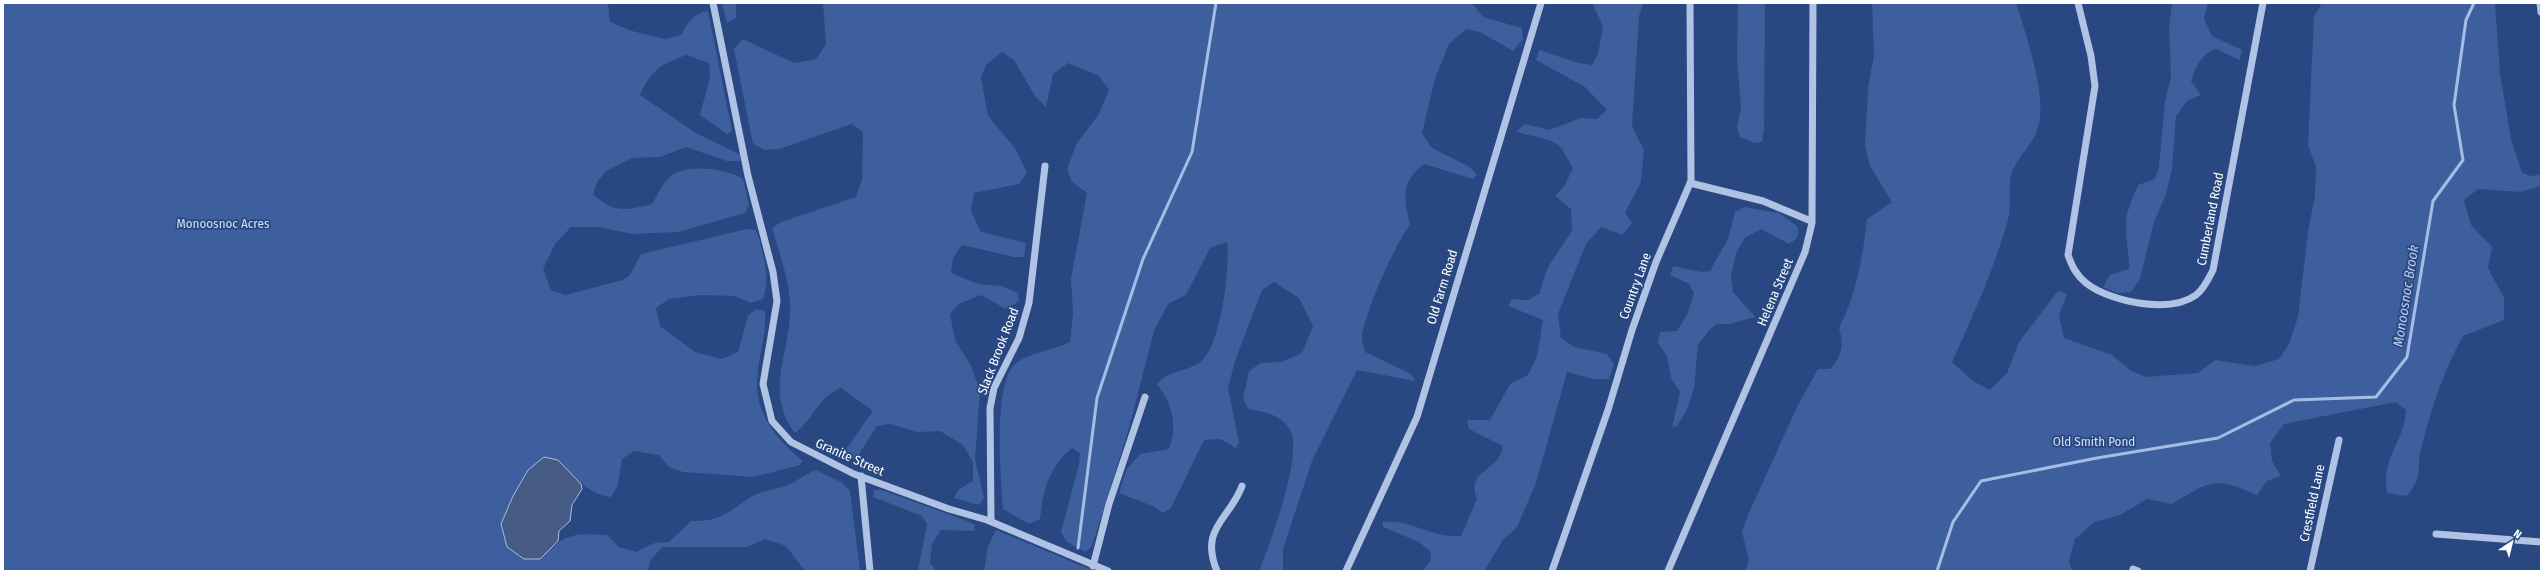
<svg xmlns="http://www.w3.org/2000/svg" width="2544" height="574" font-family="'Fira Sans Condensed',sans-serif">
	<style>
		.green { fill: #3d5f9d }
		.water { fill: #465c85; stroke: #a5bde6 }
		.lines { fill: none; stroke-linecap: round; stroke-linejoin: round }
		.stream { stroke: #a5bde6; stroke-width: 3 }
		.minor { stroke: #b0c3e5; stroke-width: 7 }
		.labels { text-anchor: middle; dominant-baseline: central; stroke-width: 3.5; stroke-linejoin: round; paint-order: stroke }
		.street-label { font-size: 13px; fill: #fff; stroke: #294780 }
		.park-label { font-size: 13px; fill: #d3dff5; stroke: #294780 }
		.water-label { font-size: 14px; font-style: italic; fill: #bbceed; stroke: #294780 }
	</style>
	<rect width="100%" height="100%" fill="#294780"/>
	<!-- green -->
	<g class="green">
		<path d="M3,3h605l2,19 22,9 33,8 16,-4c6,-12 13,-22 27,-24l24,120 -5,3 -27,-19 10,-38 -1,-14 -23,-8c-26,10 -34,14 -46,40l56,38 45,22 -1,6h-13l-41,-14 -26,10 -28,1 -26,13 -9,11 -4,12c20,19 33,17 59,10 7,-11 13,-27 26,-32 19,-7 48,-3 65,7l6,26 -4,8 -67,19 -46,2 -34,-7h-27l-16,17 -12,25 8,21 14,5 58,-15 7,-5 11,-21 106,-25 9,1c7,21 15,47 7,69l-12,4 -16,-7 -34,-1 -32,4 -13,9 4,18 35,26 27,7 16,-7 10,-36 8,-7 9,2c2,25 -8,48 -8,73 0,33 22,57 46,77l-3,4 -47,12 -70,-5 -14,-5 -10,-12 -25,-4 -12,8 -4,26 -7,12c-23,-3 -37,-20 -53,-37l-30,10 -15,26 -12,28 6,23 17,12h16c26,-26 32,-26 67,-24l12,12 17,5 19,-9 14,-1 22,-21c30,1 36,-9 60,-24 11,-7 24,-7 35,-11 10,-4 19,-12 30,-16l25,12 9,9 10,80h-55l-19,-25 -21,-7 -18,8h-85l-12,14 -2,10h-645z"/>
		<path d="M722,3h14v15l-9,5z"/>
		<path d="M823,3h649l11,14 39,11 1,11 -10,12 -33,-19 -14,-3 -17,15 -14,35 -13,54 10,15 36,18 9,8 -4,5 -49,-15c-24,18 -20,35 -14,61 -14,17 -48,93 -48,114 0,4 2,9 3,13l46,22 4,7 -58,-11 -45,91 -29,88v22h-24c10,-24 45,-119 31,-141 -9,-16 -25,-18 -42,-21l-5,-11 6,-27 12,-8 20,-1 21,-9 11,-27 -14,-28 -25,-16 -12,8 -27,71 -7,27 11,55 -3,5 -16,-9 -16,1 -33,68 -8,5 -8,-6 -36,-14 8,-24 13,-15 29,-5c9,-23 3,-46 -12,-65 13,-15 28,-11 43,-22 21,-14 30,-95 27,-120l-17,6 -24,47 -18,9 -14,27 -25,97 -37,118 -6,6 -19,-10 -6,-10 18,-68 1,-11 -8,-5c-24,21 -28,40 -32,71l-11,5 -26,-15c-2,-30 -11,-126 13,-146 15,-11 38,-13 54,-21l3,-29 -2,-34 16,-86 -15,-11 -5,-13 10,-26 22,-29 10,-24 -10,-14 -31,-13 -15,11 -7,33 -11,-11 -21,-36 -12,-8 -16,13 -5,12 7,39 27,32 12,25 -8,11 -45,9 -3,18 10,21 45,11 -2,14h-10l-52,-12 -9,13 -2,15 27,11 24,2 16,7 1,8 -13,8 -25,-14 -22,9 -9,10 5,26 15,24 10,26 -5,69 9,39 -5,7 -25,-7 4,-8 15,-9v-19l-10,-17 -23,-14 -22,1 -28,-8 -13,2 -20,31 -9,5 -6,-7 31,-44 -32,-23c-24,9 -26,30 -46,45 -30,-39 -7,-76 -5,-118 2,-29 -10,-59 -18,-87l9,-6 75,-25 6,-17 1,-48 -11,-8 -73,25 -14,1 -12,-6 -19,-95 9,-10 51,24 22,-4 10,-15z"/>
		<path d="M1592,3h51l-4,13 -7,110 12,24 -3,32 -16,31 7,10 -10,12 -21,-8 -15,17 -28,70 3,24 13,9 33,7 7,10 -5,15h-15l-27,-7 -31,111 -19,44 -14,13 -19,31h-62l8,-9 1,-10 -12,-10 -36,-15v-5c29,-3 48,16 78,14l16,-37c-12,-30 21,-25 26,-53l-34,-17 -2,-9h23l20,-36 18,-9 9,-18 6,-37 -35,-14 4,-7 16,1 11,-6 9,-27 24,-36 -1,-22 -16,-13 10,-11 8,-17c-5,-7 -10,-21 -18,-25 -12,-7 -27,-6 -39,-12l9,-7 24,6 32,-12 16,1 10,-9 -22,-23 -49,-27 3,-10 39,13 14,2 6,-11 5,-28z"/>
		<path d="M1738,3h27l-1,127 -2,12 -8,1 -14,-6 -3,-11 4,-18 -4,-49z"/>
		<path d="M1872,3h144c10,31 30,90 23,121 -4,19 -21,32 -27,48 -5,15 0,33 -4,48 -14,49 -35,96 -56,142l21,19 17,9 17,-17 12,-31 39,-51 9,3 -8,21 5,23 48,17 19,16 15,6 52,-4 17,-13 40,6 24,-7 10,-15 9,-27 10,-85 7,-37 1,-28 -8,-22 6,-129 8,-13h173l5,71 11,65 11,34 9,3 10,-1v11l-21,6 -42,-3 -14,11 7,25 21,22 -4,21 16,30v22l-41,16c-19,34 -31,71 -41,109 -7,23 3,29 -15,51l-20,-3c-6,-37 18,-52 19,-83l-10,-8 -112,22 -14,19 2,18 9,15 -14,5 -10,14c-44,-19 -46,-14 -85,9l-25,-5 -27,16 -26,7 -19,17 -6,22 3,10h-327l4,-11 -7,-28 5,-15 50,-110 21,-38h12c12,-12 14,-25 9,-41 17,-33 24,-72 28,-109l25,-17 -22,-36 -5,-20 3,-58 6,-33z"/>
		<path d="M2172,3h36l-4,16 8,17 30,14 -2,10 -24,-11c-15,5 -20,18 -25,32l10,14 -14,6 -11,15 -4,53 -6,25 -12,28 -14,57 -9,13 -13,1 -15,-6 7,-12 19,-6c0,-15 -3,-28 -3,-42 -1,-14 7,-29 12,-42l17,-6 4,-12 6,-66 6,-24 -2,-50z"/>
		<path d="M1744,207l35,6 18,13c3,9 1,13 -8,18l-28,-15 -16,9 -9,15 -5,24 2,15 22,25 -25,7h-13l-8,6 -11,15 -4,43 -8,24 -9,14 -5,1 8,-35 -9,-14 -4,-22 -9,-13 2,-11 17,-1 10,-16 7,-22 -5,-9 -19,-9 3,-9 28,6 9,-1 18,-32 7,-27z"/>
		<path d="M874,490h8l85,31 8,4 -1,6 -33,-1 -9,14 -2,19 6,8h-18l9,-47 -5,-8 -49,-19z"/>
		<path d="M996,530l98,41h-110l4,-25z"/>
	</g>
	<!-- water -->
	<path class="water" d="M544,457l14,3 23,24 1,5 -10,16 -2,16 -11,10 -1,10 -18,18h-16l-17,-12 -6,-23 12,-28 15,-26z"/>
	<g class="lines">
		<!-- stream -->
		<g class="stream">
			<path d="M1078,548l19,-150 46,-139 49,-107 24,-149"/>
			<path d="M1937,571l16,-49 28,-41 116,-23 121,-20 76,-38 82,-3 31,-40 26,-156 30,-41 -9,-55 12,-85 8,-17"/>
		</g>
		<!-- minor -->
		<g class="minor">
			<path d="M713,3l35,173 25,96 4,29 -14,83 9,37 19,21 63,32 95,35 38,11 121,51"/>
			<path d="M2078,3l13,53 4,30 -27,169c4,11 8,20 18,28 24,19 84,31 110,12 8,-6 13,-17 17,-25l50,-267"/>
			<path d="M2540,3l1,9"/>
			<path d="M1690,183l73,18 48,20"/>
			<path d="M861,476l9,95"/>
			<path d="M991,521l-1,-113 4,-20 25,-50 10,-35 16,-137"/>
			<path d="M2436,534l105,8"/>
			<path d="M1093,566l16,-62 36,-107"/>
			<path d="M2133,569l5,2"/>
			<path d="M1217,571c-18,-43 13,-52 25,-85"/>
			<path d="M1346,571l71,-154 124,-414"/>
			<path d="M1552,571l56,-161 24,-80 24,-68 35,-81 -1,-178"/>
			<path d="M1668,571l137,-319 7,-29 1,-220"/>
			<path d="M2310,571l29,-131"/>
		</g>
	</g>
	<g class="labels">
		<!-- street labels -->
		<g class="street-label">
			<text transform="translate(2210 219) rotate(-79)">Cumberland Road</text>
			<text transform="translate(1635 286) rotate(-70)">Country Lane</text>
			<text transform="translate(1442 287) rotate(-73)">Old Farm Road</text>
			<text transform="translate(1775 292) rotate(-67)">Helena Street</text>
			<text transform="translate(998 351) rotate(-69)">Slack Brook Road</text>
			<text transform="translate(850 457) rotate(24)">Granite Street</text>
			<text transform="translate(2312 503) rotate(-78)">Crestfield Lane</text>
		</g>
		<!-- park labels -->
		<g class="park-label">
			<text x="223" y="223">Monoosnoc Acres</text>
			<text x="2094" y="441">Old Smith Pond</text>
		</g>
		<!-- water labels -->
		<g class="water-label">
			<text transform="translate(2406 296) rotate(-81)">Monoosnoc Brook</text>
		</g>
	</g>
	<!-- border -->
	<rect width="2544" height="574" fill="none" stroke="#ffffff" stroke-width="8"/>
	<!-- north arrow -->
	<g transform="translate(2512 542) rotate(35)" stroke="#294780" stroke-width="3" paint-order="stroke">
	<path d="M0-3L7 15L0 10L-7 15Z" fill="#ffffff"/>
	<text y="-6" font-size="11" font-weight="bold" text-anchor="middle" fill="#ffffff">N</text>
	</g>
</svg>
